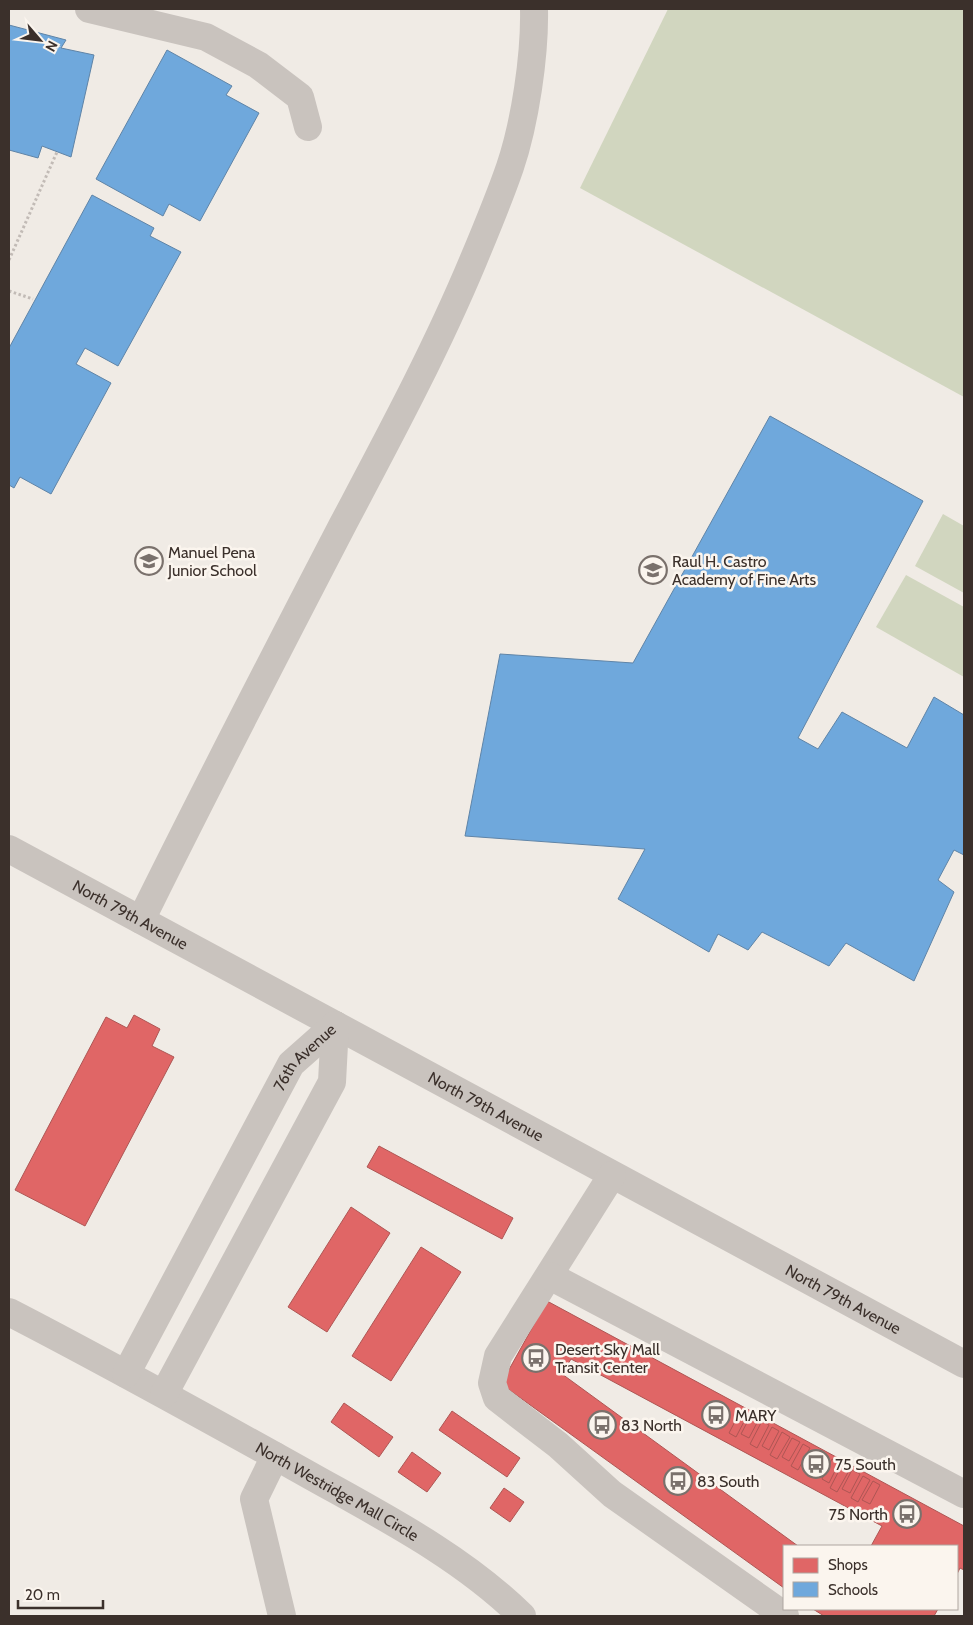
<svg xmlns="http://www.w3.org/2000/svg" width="973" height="1625" font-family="Cabin,sans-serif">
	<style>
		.green { fill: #d1d6bf }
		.shops { fill: #e06666; stroke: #ae5654 }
		.schools { fill: #6fa8dc; stroke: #5f84a7 }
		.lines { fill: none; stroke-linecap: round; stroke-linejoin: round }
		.path { stroke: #c2bbb6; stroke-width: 3; stroke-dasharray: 2.5 2.5; stroke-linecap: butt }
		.minor { stroke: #c9c3be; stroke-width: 28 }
		.labels { text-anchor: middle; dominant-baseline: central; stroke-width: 5; stroke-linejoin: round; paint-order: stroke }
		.poi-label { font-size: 16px; fill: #3b302b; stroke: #fbf5ee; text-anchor: start }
		.street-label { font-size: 16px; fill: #3b302b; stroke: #fbf5ee }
	</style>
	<rect width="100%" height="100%" fill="#f0ebe5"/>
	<!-- green -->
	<g class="green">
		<path d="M668,9h296v388l-384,-209z"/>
		<path d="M943,514l21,12v67l-49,-27z"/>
		<path d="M906,575l58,32v70l-88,-50z"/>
	</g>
	<!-- shops -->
	<g class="shops">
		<path d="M134,1015l26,14 -8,17 22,11 -89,169 -70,-36 91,-173 21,11z"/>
		<path d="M379,1146l134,72 -11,21 -135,-72z"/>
		<path d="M351,1207l39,26 -63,99 -39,-25z"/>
		<path d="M421,1247l40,25 -70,109 -39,-25z"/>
		<path d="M547,1301l417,225v44l-4,-2 -3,6v-28h-86l11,-20 -311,-167 -9,15 236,172h-14v42l-283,-204z"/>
		<path d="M344,1403l49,34 -14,20 -48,-35z"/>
		<path d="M741,1410l7,4 -12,23 -7,-4z"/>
		<path d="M452,1411l68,47 -13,19 -68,-47z"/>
		<path d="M751,1415l8,4 -10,19 -8,-4z"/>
		<path d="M762,1421l7,4 -12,23 -7,-4z"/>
		<path d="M772,1427l7,4 -10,19 -7,-4z"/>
		<path d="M782,1432l8,5 -13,22 -7,-4z"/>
		<path d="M792,1438l8,4 -11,19 -7,-4z"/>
		<path d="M803,1444l7,4 -12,22 -7,-4z"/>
		<path d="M412,1452l29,21 -14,19 -29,-20z"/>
		<path d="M832,1459l7,4 -10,20 -7,-4z"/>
		<path d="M842,1465l8,4 -13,23 -7,-4z"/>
		<path d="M852,1470l8,4 -10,19 -8,-4z"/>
		<path d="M863,1476l7,4 -12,22 -7,-4z"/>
		<path d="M873,1481l7,4 -10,19 -8,-4z"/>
		<path d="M504,1488l20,14 -14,20 -20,-14z"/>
		<path d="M813,1609h125l-4,7h-110z"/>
	</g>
	<!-- schools -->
	<g class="schools">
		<path d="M9,25l57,15 -5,8 33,7 -23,102 -29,-11 -4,12 -29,-8z"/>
		<path d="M167,50l65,36 -6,9 33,18 -59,108 -31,-17 -6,12 -67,-37z"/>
		<path d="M92,195l62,33 -4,8 31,16 -63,114 -33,-18 -9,16 35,19 -60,111 -31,-17 -6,11 -5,-3v-137z"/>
		<path d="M770,416l153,85 -125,237 20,11 24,-37 65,36 27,-51 30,18v140l-10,-5 -16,30 16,12 -40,89 -68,-38 -17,23 -67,-34 -14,18 -30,-16 -9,18 -91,-53 27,-50 -180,-13 35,-182 133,9z"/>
	</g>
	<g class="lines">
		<!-- path -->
		<g class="path">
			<path d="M9,260l48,-108"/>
			<path d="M9,291l24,8"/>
		</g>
		<!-- minor -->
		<g class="minor">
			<path d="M89,9l117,28 52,28 42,32 8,30"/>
			<path id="s1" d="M9,849l955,515"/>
			<path d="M141,920c65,-132 133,-263 201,-394 46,-87 93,-174 131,-265 13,-31 26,-62 37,-94 15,-44 25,-112 24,-158"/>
			<path d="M612,1175l-114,181 -6,27 5,15 61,47 54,49 173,122"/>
			<path d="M550,1276l414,218"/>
			<path id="s2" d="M9,1312c99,51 196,105 293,159 76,43 157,83 220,145"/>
			<path id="s3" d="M126,1374l165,-310 44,-39"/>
			<path d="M164,1394l168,-312 3,-57"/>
			<path d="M275,1456l-21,43 28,117"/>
		</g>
	</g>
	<!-- icons -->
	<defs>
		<symbol id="school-ring" viewBox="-11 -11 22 22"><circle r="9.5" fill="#fbf5ee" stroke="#7a716c" stroke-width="1.5"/><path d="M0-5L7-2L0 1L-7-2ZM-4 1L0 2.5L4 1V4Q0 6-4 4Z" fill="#7a716c"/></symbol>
		<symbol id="bus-ring" viewBox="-11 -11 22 22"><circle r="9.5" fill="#fbf5ee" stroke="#7a716c" stroke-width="1.5"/><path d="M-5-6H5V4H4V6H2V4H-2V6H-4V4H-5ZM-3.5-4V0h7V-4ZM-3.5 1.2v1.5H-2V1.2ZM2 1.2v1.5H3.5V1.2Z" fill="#7a716c"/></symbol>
	</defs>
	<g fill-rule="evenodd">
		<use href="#school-ring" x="133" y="545" width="32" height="32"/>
		<use href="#school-ring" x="637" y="554" width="32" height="32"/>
		<use href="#bus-ring" x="520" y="1342" width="32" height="32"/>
		<use href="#bus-ring" x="700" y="1399" width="32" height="32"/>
		<use href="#bus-ring" x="586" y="1409" width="32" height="32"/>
		<use href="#bus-ring" x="800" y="1448" width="32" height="32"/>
		<use href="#bus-ring" x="662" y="1465" width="32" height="32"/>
		<use href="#bus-ring" x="891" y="1498" width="32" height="32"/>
	</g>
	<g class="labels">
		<!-- poi labels -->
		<g class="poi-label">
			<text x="168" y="552">Manuel Pena<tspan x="168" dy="18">Junior School</tspan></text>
			<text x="672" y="561">Raul H. Castro<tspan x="672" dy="18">Academy of Fine Arts</tspan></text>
			<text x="555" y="1349">Desert Sky Mall<tspan x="555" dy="18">Transit Center</tspan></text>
			<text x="735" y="1415">MARY</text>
			<text x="621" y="1425">83 North</text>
			<text x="835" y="1464">75 South</text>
			<text x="697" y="1481">83 South</text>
			<text x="888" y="1514" text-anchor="end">75 North</text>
		</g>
		<!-- street labels -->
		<g class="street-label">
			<text stroke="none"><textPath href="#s1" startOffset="138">North 79th Avenue</textPath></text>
			<text stroke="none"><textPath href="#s3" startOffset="365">76th Avenue</textPath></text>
			<text stroke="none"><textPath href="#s1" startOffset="542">North 79th Avenue</textPath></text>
			<text stroke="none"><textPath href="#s1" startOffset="948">North 79th Avenue</textPath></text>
			<text stroke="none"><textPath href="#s2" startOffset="374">North Westridge Mall Circle</textPath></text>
		</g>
	</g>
	<!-- border -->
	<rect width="973" height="1625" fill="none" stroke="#3b302b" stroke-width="20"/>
	<!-- legend -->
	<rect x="783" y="1545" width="175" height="65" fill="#fbf5ee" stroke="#aea6a0"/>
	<rect x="793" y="1558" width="25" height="15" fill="#e06666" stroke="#aea6a0"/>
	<text x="828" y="1570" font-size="15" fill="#3b302b">Shops</text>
	<rect x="793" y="1582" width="25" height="15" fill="#6fa8dc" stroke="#aea6a0"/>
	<text x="828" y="1595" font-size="15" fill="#3b302b">Schools</text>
	<!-- north arrow -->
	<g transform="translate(40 40) rotate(118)" stroke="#fbf5ee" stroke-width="4" paint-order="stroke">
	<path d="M0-4L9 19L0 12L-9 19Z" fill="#3b302b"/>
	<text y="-8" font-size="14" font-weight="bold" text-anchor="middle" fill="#3b302b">N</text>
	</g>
	<!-- scale -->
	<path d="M18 1600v8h85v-8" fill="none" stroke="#3b302b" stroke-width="2.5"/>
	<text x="25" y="1600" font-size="15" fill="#3b302b" stroke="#fbf5ee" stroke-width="4" paint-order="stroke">20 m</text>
</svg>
